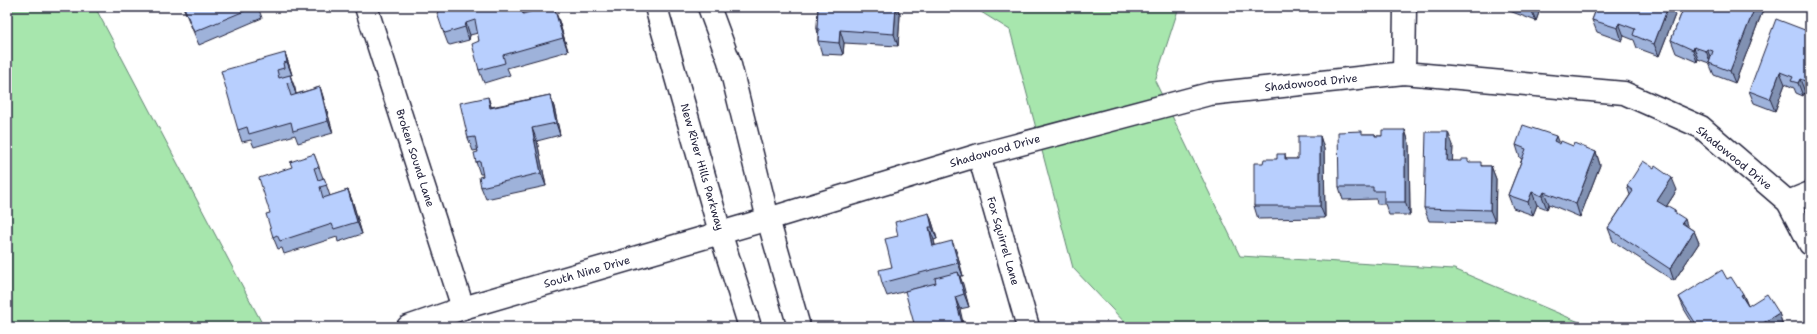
<svg xmlns="http://www.w3.org/2000/svg" width="1817" height="334" font-family="'Shantell Sans',sans-serif">
	<style>
		.grass { fill: #a7e6ad; stroke: #648474 }
		.lines { fill: none; stroke-linecap: round; stroke-linejoin: round }
		.minor-casing { stroke: #22223b; stroke-width: 25 }
		.minor { stroke: #fff; stroke-width: 22 }
		.wall { fill: #9eb2da; stroke: #22223b }
		.shaded-wall { fill: #8191b2; stroke: #22223b }
		.building { fill: #b8cffe; stroke: #22223b }
		.labels { text-anchor: middle; dominant-baseline: central; stroke-width: 4; stroke-linejoin: round; paint-order: stroke }
		.street-label { font-size: 11px; fill: #22223b; stroke: #fff }
	</style>
	<rect width="100%" height="100%" fill="#fff"/>
	<filter id="ink" filterUnits="userSpaceOnUse"><feTurbulence type="fractalNoise" baseFrequency=".025" numOctaves="2"/><feDisplacementMap in="SourceGraphic" scale="8" xChannelSelector="R" yChannelSelector="G"/><feConvolveMatrix kernelMatrix="1 2 1 2 8 2 1 2 1" color-interpolation-filters="sRGB"/></filter>
	<g filter="url(#ink)">
		<!-- grass -->
		<g class="grass">
			<path d="M7,7h88l169,320h-257z"/>
			<path d="M973,7h206l-24,74 85,175 214,13 137,58h-462l-56,-59 -63,-238z"/>
		</g>
		<g class="lines">
			<defs>
				<g id="minor">
					<path d="M366,7l97,301"/>
					<path d="M656,7l64,225 30,95"/>
					<path d="M709,7l20,54 39,158 31,108"/>
					<path d="M1404,73l1,-66"/>
					<path d="M979,155l49,172"/>
					<path d="M1788,202l22,-9"/>
					<path d="M408,327l55,-19 305,-89 211,-64 230,-61 195,-21 220,20 77,34 87,75 22,42"/>
				</g>
			</defs>
			<!-- minor casing -->
			<use href="#minor" class="minor-casing"/>
			<!-- minor -->
			<use href="#minor" class="minor"/>
		</g>
		<!-- wall -->
		<g class="wall">
			<path d="M183,7h75l4,11 -63,27z"/>
			<path d="M465,7h57l2,7 34,4 10,33 -61,17 3,7 -26,8 -5,-13v-29l-1,-8 -8,2 -1,5 -19,5 -2,-1 -5,-13 19,-22 3,-1z"/>
			<path d="M818,7h79l3,8 -2,31 -54,-3 -1,12 -21,-1 -4,-13v-7l-1,-5z"/>
			<path d="M1499,7h42l-5,14z"/>
			<path d="M1597,7h81l-19,49 -22,-8 -3,-8 -10,-4 -2,5 -25,-9 -5,-12z"/>
			<path d="M1684,7h78l1,3 -28,73 -21,-8 -5,-12 -11,-4 -1,3 -21,-9 -5,-13z"/>
			<path d="M1810,32v62l-5,-2 -2,4 -7,-3 -2,-5 -9,-4 -10,27 -21,-8 -5,-12z"/>
			<path d="M285,53l4,12 3,10h-2l6,19 24,-7 4,13 9,33 -35,10 -3,-8 -41,12 -3,-7 -9,2 -4,-12z"/>
			<path d="M550,95l4,12 6,28 -23,6 9,45 -60,13 -5,-12 2,-11v-2h-3l-4,-12 2,-10v-2l-5,1 -5,-13 20,-41 3,10z"/>
			<path d="M1405,130l4,13 1,72h-21l-4,-11h-8l-1,-5 -33,1 -4,-13 24,-53h12l1,2h6z"/>
			<path d="M1320,136l4,13 1,69 -67,1 -4,-13 9,-43 14,-4 8,-5 1,5h12z"/>
			<path d="M1559,143l14,3 23,6 4,13 -20,52 -31,-13 -2,5 -10,-4 -4,10 -20,-7 -5,-13 14,-36 -2,-1 -4,-13z"/>
			<path d="M1453,145l-1,16 17,1 14,4h8l5,13 -1,43 -66,-1 -5,-13z"/>
			<path d="M314,154l9,24h1l6,18 18,-6 5,13 9,31 -24,8 -1,-5 -53,17 -2,-6 -4,1 -5,-12 -3,-24 22,-46z"/>
			<path d="M1627,186l50,4 -11,17 9,3 1,3 11,13 7,5 5,12 -25,38 -61,-40 -5,-13 22,-33z"/>
			<path d="M929,213l4,12 4,14 -3,1 1,5 22,8 6,23h-3l9,31 -9,2 -35,-23 -38,10 -5,-13 10,-16 6,-31z"/>
			<path d="M1727,279l11,9 5,6 5,12 31,7 4,13h-1l1,1h-88l-11,-18 -5,-12z"/>
		</g>
		<!-- shaded-wall -->
		<g class="shaded-wall">
			<path d="M554,7l4,11 10,33 -5,-13z"/>
			<path d="M896,7h1l3,8 -2,31 -4,-12z"/>
			<path d="M1532,7h9l-5,14 -5,-12z"/>
			<path d="M1668,7h10l-19,49 -5,-12z"/>
			<path d="M1755,7h7l1,3 -28,73 -5,-12z"/>
			<path d="M466,23l4,12 -1,5 -4,-13z"/>
			<path d="M1619,23l5,13 -2,5 -4,-13z"/>
			<path d="M840,30l4,13 -1,12 -4,-12z"/>
			<path d="M1694,47l4,12 -1,3 -4,-12z"/>
			<path d="M1707,49l5,12 -1,3 -5,-13z"/>
			<path d="M285,53l4,12 3,10 -5,-13z"/>
			<path d="M1780,72l5,12 -10,27 -5,-12z"/>
			<path d="M290,75l5,13 1,6 -4,-12z"/>
			<path d="M1800,79l5,13 -2,4 -5,-13z"/>
			<path d="M320,87l4,13 9,33 -5,-12z"/>
			<path d="M550,95l4,12 6,28 -4,-12z"/>
			<path d="M488,97l4,12 -2,-1z"/>
			<path d="M532,128l5,13 9,45 -5,-13z"/>
			<path d="M1405,130l4,13 1,72 -5,-13z"/>
			<path d="M1448,132l5,13 -1,29 -5,-13z"/>
			<path d="M1320,136l4,13 1,69 -5,-12z"/>
			<path d="M1556,136l5,13 -7,-8z"/>
			<path d="M1596,152l4,13 -20,52 -4,-13z"/>
			<path d="M1491,166l5,13 -1,43 -5,-12z"/>
			<path d="M1672,178l5,12 -15,23 -5,-12z"/>
			<path d="M348,190l5,13 9,31 -5,-12z"/>
			<path d="M1532,192l5,13 -4,10 -5,-13z"/>
			<path d="M1544,192l5,12 -2,5 -5,-13z"/>
			<path d="M929,213l4,12 4,14 -5,-12z"/>
			<path d="M1685,219l4,13 -7,-9z"/>
			<path d="M929,227l5,13 3,18 -4,-12z"/>
			<path d="M1694,231l5,12 -25,38 -4,-12z"/>
			<path d="M952,241l5,12 6,23 -5,-13z"/>
			<path d="M958,272l5,12 6,23 -5,-13z"/>
			<path d="M1743,294l5,12 -7,-11z"/>
			<path d="M955,297l5,12 4,18h-1z"/>
			<path d="M1779,313l4,13 -2,1h-24z"/>
		</g>
		<!-- building -->
		<g class="building">
			<path d="M184,7h70l-60,25z"/>
			<path d="M451,7h9l2,2 6,-2h53l2,7 24,-7h7l9,31 -60,17 2,8 -26,7 -7,-26 7,-3 -4,-21 -9,3 -1,4 -20,6 -2,-2 -6,-18 2,-2z"/>
			<path d="M818,7h78l-2,27 -54,-4 -1,13 -21,-2 1,-12h-2z"/>
			<path d="M1597,7h71l-14,37 -21,-9 2,-6 -16,-6 -1,5 -26,-8z"/>
			<path d="M1684,7h71l-25,64 -21,-8 4,-12 -6,-2 -1,2 -12,-4 -1,3 -22,-10z"/>
			<path d="M1776,19l34,13v51l-10,-4 -2,4 -7,-2 2,-4 -13,-5 -10,27 -21,-8z"/>
			<path d="M285,53l2,9 -4,1 1,5 -7,2 2,8 11,-3 2,7 -5,1 4,13 29,-9 8,34 -35,10 -2,-9 -42,12 -2,-7 -9,3 -17,-59z"/>
			<path d="M550,95l6,28 -24,5 9,45 -60,14 -2,-10 4,-1 -3,-15 -4,1 -2,-9 4,-1 -3,-15 -7,1 -8,-35 28,-6 2,11z"/>
			<path d="M1523,125l33,11 -2,5 6,3 1,-3 12,5 1,-3 22,9 -20,52 -32,-12 -2,4 -10,-4 -4,10 -20,-7 18,-46 -10,-4z"/>
			<path d="M1382,130h23v72h-21v-11h-11v-4h-34l-1,-55 24,-1v3h13v2h7z"/>
			<path d="M1426,132h22l-1,29h14v-2h7v3h13v4h10l-1,44 -66,-2z"/>
			<path d="M1298,136h22v70h-66v-43h9l1,-4h13v-5h8v5h13z"/>
			<path d="M314,154l5,13 -5,1 4,12 6,-2 3,7 -7,2 3,11 25,-8 9,32 -23,7 -2,-5 -52,17 -3,-6 -4,2 -7,-23 4,-1 -11,-35 33,-11 -2,-5z"/>
			<path d="M1643,161l11,7 1,-2 17,12 -15,23 10,6 1,-1 7,4 -1,2 11,7 -3,4 12,8 -24,38 -62,-41 25,-37 -6,-5z"/>
			<path d="M929,213l3,14h-3l4,19 19,-5 6,22 -76,20 -3,-13 13,-3 -7,-28 13,-3 -3,-14z"/>
			<path d="M1722,270l5,9 4,-2 7,11 1,-1 4,7 -2,1 7,11 19,-12 12,19 -22,14h-59l-19,-30z"/>
			<path d="M958,272l6,22 -9,3 8,30h-48l-10,-36 31,-8 -1,-5z"/>
			<path d="M1781,324l2,3h-7z"/>
		</g>
	</g>
	<g class="labels">
		<!-- street labels -->
		<g class="street-label">
			<text transform="translate(1311 83) rotate(-6)">Shadowood Drive</text>
			<text transform="translate(995 151) rotate(-16)">Shadowood Drive</text>
			<text transform="translate(415 158) rotate(72)">Broken Sound Lane</text>
			<text transform="translate(1734 158) rotate(39)">Shadowood Drive</text>
			<text transform="translate(702 167) rotate(74)">New River Hills Parkway</text>
			<text transform="translate(1003 241) rotate(74)">Fox Squirrel Lane</text>
			<text transform="translate(587 272) rotate(-16)">South Nine Drive</text>
		</g>
	</g>
	<!-- margin -->
	<rect width="1817" height="334" fill="none" stroke="#fff" stroke-width="24"/>
	<rect x="12" y="12" width="1793" height="310" fill="none" stroke="#22223b" stroke-width="1.5" filter="url(#ink)"/>
</svg>
